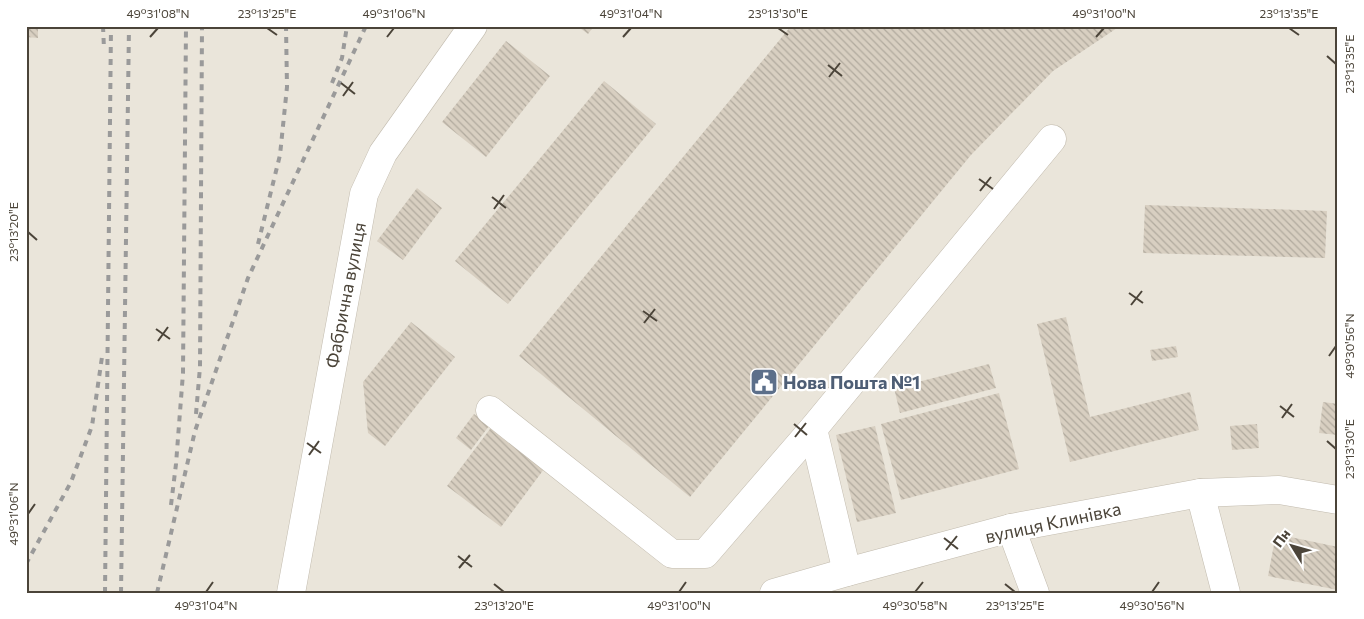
<svg xmlns="http://www.w3.org/2000/svg" width="1364" height="619" font-family="Commissioner,sans-serif">
	<style>
		.residential { fill: #eae5da }
		.building { fill: url(#building-back-hatch) }
		.lines { fill: none; stroke-linecap: round; stroke-linejoin: round }
		.minor-casing { stroke: #c2bbae; stroke-width: 29 }
		.minor { stroke: #fff; stroke-width: 28 }
		.rail { stroke: #9a9a9a; stroke-width: 4; stroke-dasharray: 6 6; stroke-linecap: butt }
		.ticks { fill: none; stroke: #4b4439; stroke-width: 2 }
		.labels { text-anchor: middle; dominant-baseline: central; stroke-width: 4.5; stroke-linejoin: round; paint-order: stroke }
		.street-label { font-size: 18px; fill: #4b4439; stroke: #fff }
		.service-label { font-size: 18px; font-weight: bold; fill: #4e5e75; stroke: #fff; text-anchor: start }
		.neatline { fill: none; stroke: #4b4439; stroke-width: 2 }
		.ticks-label { font-size: 12px; text-anchor: middle; fill: #4b4439 }
	</style>
	<defs>
		<pattern id="building-back-hatch" width="6" height="6" patternUnits="userSpaceOnUse" patternTransform="scale(1.25)"><rect width="6" height="6" fill="#d8cfc1"/><path d="M-1 5l2 2M0 0l6 6M5-1l2 2" fill="none" stroke="#b1aa9e"/></pattern>
	</defs>
	<rect width="100%" height="100%" fill="#f6f3ec"/>
	<!-- residential -->
	<rect class="residential" x="26" y="26" width="1312" height="567"/>
	<!-- building -->
	<g class="building">
		<path d="M26,26h12v12l-12,-1z"/>
		<path d="M577,26h17l-6,8z"/>
		<path d="M791,26h329l-67,45 -82,84 -281,342 -171,-141z"/>
		<path d="M506,41l44,35 -64,81 -44,-35z"/>
		<path d="M604,81l52,43 -148,180 -53,-43z"/>
		<path d="M417,188l25,20 -39,52 -26,-19z"/>
		<path d="M1145,205l182,6 -2,47 -182,-5z"/>
		<path d="M1066,317l24,100 100,-25 9,38 -129,32 -33,-138z"/>
		<path d="M411,322l44,35 -70,89 -17,-13 -5,-51z"/>
		<path d="M1176,346l2,11 -26,4 -2,-11z"/>
		<path d="M989,364l7,24 -96,25 -6,-25z"/>
		<path d="M999,393l20,76 -118,31 -20,-76z"/>
		<path d="M1323,402l15,2v31l-19,-2z"/>
		<path d="M474,414l15,12 -18,24 -15,-12z"/>
		<path d="M496,421l54,40 -49,66 -54,-41z"/>
		<path d="M1257,424l2,24 -27,2 -2,-24z"/>
		<path d="M875,426l21,87 -39,9 -21,-87z"/>
		<path d="M1276,534l62,13v43l-70,-14z"/>
	</g>
	<g class="lines">
		<defs>
			<g id="minor">
				<path d="M490,410l182,144h33l108,-125 239,-290"/>
				<path d="M813,429l34,143"/>
				<path d="M1200,493l26,100"/>
				<path d="M1011,528l24,65"/>
				<path d="M291,593l73,-399 19,-41 90,-127"/>
				<path d="M774,593l73,-21 164,-44 189,-35 79,-3 59,10"/>
			</g>
		</defs>
		<!-- minor casing -->
		<use href="#minor" class="minor-casing"/>
		<!-- minor -->
		<use href="#minor" class="minor"/>
		<!-- rail -->
		<g class="rail">
			<path d="M103,26l1,23"/>
			<path d="M332,83l10,-25 5,-32"/>
			<path d="M258,244l22,-89 7,-68 -1,-61"/>
			<path d="M196,414l4,-47 2,-341"/>
			<path d="M171,505l5,-41 7,-91 3,-347"/>
			<path d="M26,564l45,-82 21,-56 10,-69"/>
			<path d="M105,593l6,-567"/>
			<path d="M121,593l8,-567"/>
			<path d="M157,593l38,-162 53,-153 118,-252"/>
		</g>
	</g>
	<!-- ticks -->
	<path class="ticks" d="M267,28l10,7M778,28l10,7M1289,28l10,7M150,37l8,-9M387,37l7,-9M623,37l8,-9M1096,37l8,-9M1327,56l9,8M828,65l14,11M829,77l11,-14M341,83l14,11M343,96l10,-14M979,179l14,10M980,191l11,-14M492,197l14,11M494,209l10,-14M28,232l9,8M1129,293l14,10M1131,305l11,-14M643,311l14,10M644,323l11,-14M156,329l14,10M158,341l10,-14M1329,356l7,-10M1280,406l14,11M1282,418l10,-14M794,424l13,11M795,437l11,-14M1327,441l9,8M307,443l14,10M309,455l10,-14M28,514l7,-10M944,538l14,11M946,550l11,-14M458,556l14,11M459,568l11,-13M494,584l10,8M1005,584l10,8M206,592l7,-10M679,592l7,-10M915,592l8,-10M1152,592l7,-10"/>
	<!-- icons -->
	<defs>
		<symbol id="civic-square" viewBox="-11 -11 22 22"><rect x="-9" y="-9" width="18" height="18" rx="4" fill="#5c6f8a" stroke="#fff"/><path d="M-.6-6.5H3V-4.5H.6V-3L4-1V1h2V6H-6V1h2V-1L-.6-3ZM-1.2 2.5V6h2.4V2.5Z" fill="#fff"/></symbol>
	</defs>
	<g fill-rule="evenodd">
		<use href="#civic-square" x="748" y="366" width="32" height="32"/>
	</g>
	<g class="labels">
		<!-- street labels -->
		<g class="street-label">
			<text transform="translate(345 295) rotate(-79)">Фабрична вулиця</text>
			<text transform="translate(1053 522) rotate(-12)">вулиця Клинівка</text>
		</g>
		<!-- service labels -->
		<g class="service-label">
			<text x="783" y="382">Нова Пошта №1</text>
		</g>
	</g>
	<!-- border -->
	<rect width="1364" height="619" fill="none" stroke="#ffffff" stroke-width="55"/>
	<!-- north arrow -->
	<g transform="translate(1292 546) rotate(307)" stroke="#ffffff" stroke-width="4" paint-order="stroke">
	<path d="M0-4L9 19L0 12L-9 19Z" fill="#4b4439"/>
	<text y="-8" font-size="14" font-weight="bold" text-anchor="middle" fill="#4b4439">Пн</text>
	</g>
	<rect x="28" y="28" width="1308" height="564" class="neatline"/>
	<g class="ticks-label">
		<text x="158" y="18">49°31'08"N</text>
		<text x="267" y="18">23°13'25"E</text>
		<text x="394" y="18">49°31'06"N</text>
		<text x="631" y="18">49°31'04"N</text>
		<text x="778" y="18">23°13'30"E</text>
		<text x="1104" y="18">49°31'00"N</text>
		<text x="1289" y="18">23°13'35"E</text>
		<text transform="translate(1350 64) rotate(-90)" y="4">23°13'35"E</text>
		<text transform="translate(14 232) rotate(-90)" y="4">23°13'20"E</text>
		<text transform="translate(1350 346) rotate(-90)" y="4">49°30'56"N</text>
		<text transform="translate(1350 449) rotate(-90)" y="4">23°13'30"E</text>
		<text transform="translate(14 514) rotate(-90)" y="4">49°31'06"N</text>
		<text x="206" y="610">49°31'04"N</text>
		<text x="504" y="610">23°13'20"E</text>
		<text x="679" y="610">49°31'00"N</text>
		<text x="915" y="610">49°30'58"N</text>
		<text x="1015" y="610">23°13'25"E</text>
		<text x="1152" y="610">49°30'56"N</text>
	</g>
</svg>
